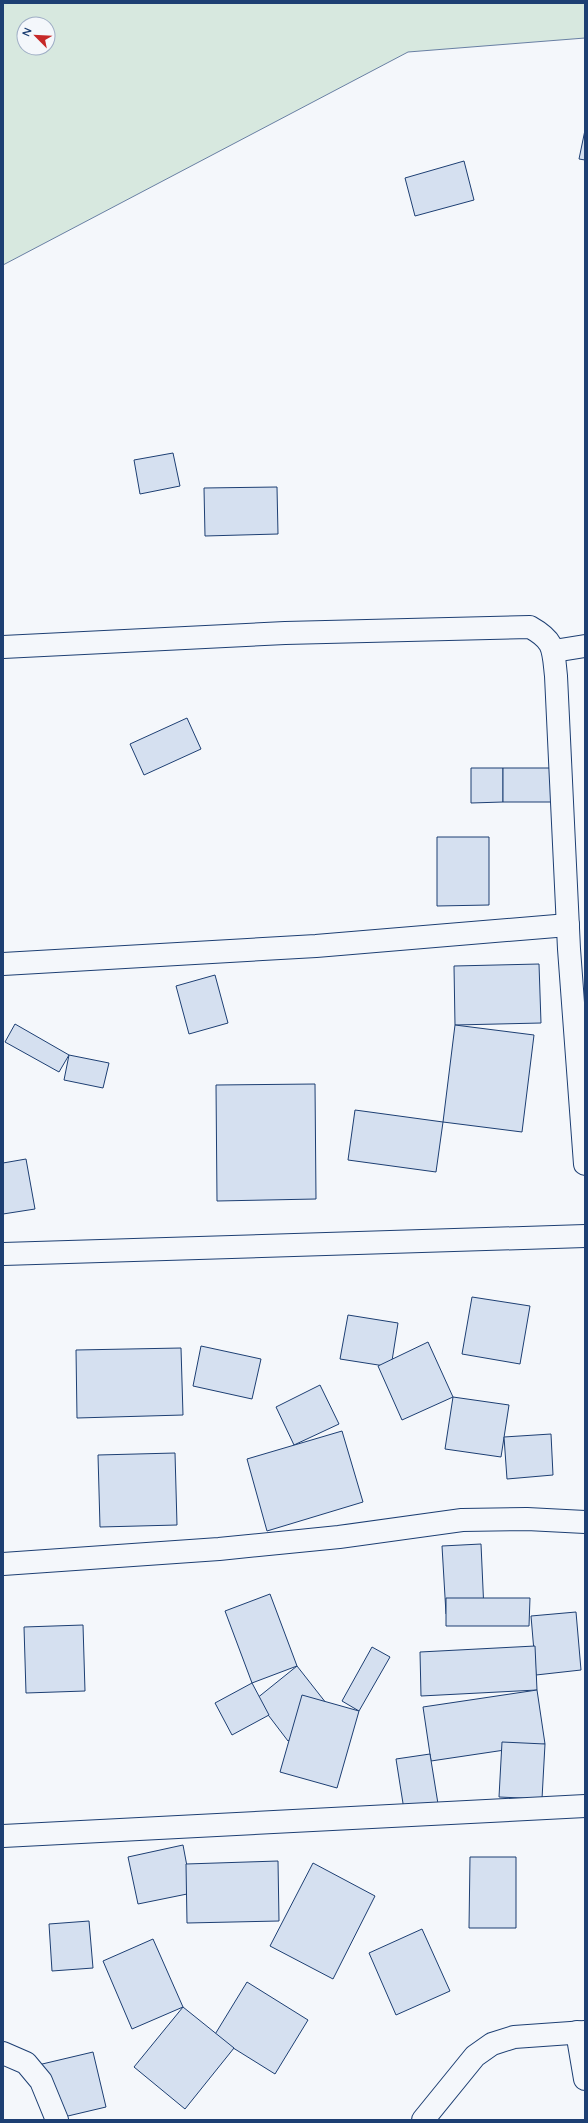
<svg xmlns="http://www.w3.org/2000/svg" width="588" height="2123" font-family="Quicksand,sans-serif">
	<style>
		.green { fill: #d7e8df; stroke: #687fa3; fill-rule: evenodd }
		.building { fill: #d5e0f0; stroke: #1d3f73 }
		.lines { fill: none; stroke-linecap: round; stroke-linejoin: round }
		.minor-casing { stroke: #1d3f73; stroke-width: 24 }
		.minor { stroke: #f4f7fb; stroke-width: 22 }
	</style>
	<rect width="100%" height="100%" fill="#f4f7fb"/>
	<!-- green -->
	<path class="green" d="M3,3h582v35l-177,14 -405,213zM24,24h24v24h-24z"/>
	<!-- building -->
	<g class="building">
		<path d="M585,130v30l-6,-1z"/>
		<path d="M464,161l10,39 -59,16 -10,-38z"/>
		<path d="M173,453l7,33 -40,8 -6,-34z"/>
		<path d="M277,487l1,47 -73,2 -1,-48z"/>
		<path d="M187,718l14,31 -57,26 -14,-31z"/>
		<path d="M471,768h32v34l-32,1z"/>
		<path d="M503,768h49l1,34h-50z"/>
		<path d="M437,837h52v68l-52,1z"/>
		<path d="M539,964l2,59 -86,2 -1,-59z"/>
		<path d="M215,975l13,48 -39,11 -13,-48z"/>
		<path d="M15,1024l54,31 -10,17 -54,-30z"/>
		<path d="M455,1025l79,10 -12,97 -79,-10z"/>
		<path d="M69,1055l40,8 -6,25 -39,-8z"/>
		<path d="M315,1084l1,115 -99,2 -1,-116z"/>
		<path d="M355,1110l88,12 -7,50 -88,-12z"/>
		<path d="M26,1159l9,50 -32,5v-51z"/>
		<path d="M472,1297l58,9 -10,58 -58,-10z"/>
		<path d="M348,1315l50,8 -7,44 -51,-8z"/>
		<path d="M428,1342l25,55 -51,23 -24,-54z"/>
		<path d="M201,1346l60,13 -9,40 -59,-13z"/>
		<path d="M181,1348l2,67 -106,3 -1,-68z"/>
		<path d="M320,1385l19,39 -45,21 -18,-38z"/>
		<path d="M453,1397l56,8 -8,52 -56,-8z"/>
		<path d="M342,1431l21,71 -96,29 -20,-72z"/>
		<path d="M551,1434l2,41 -46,4 -3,-42z"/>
		<path d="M175,1453l2,72 -77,2 -2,-72z"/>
		<path d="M481,1544l3,67 -38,3 -4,-68z"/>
		<path d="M270,1594l27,72 -45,17 -27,-72z"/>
		<path d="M446,1598h84l-1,28h-83z"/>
		<path d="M576,1612l5,58 -45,5 -5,-59z"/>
		<path d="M83,1625l2,66 -59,2 -2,-66z"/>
		<path d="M535,1646l2,44 -116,6 -1,-44z"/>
		<path d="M372,1647l18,10 -31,54 -17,-10z"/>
		<path d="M297,1666l33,42 -42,33 -32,-42z"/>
		<path d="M252,1683l17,32 -37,20 -17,-32z"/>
		<path d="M537,1690l8,54 -114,17 -8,-54z"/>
		<path d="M302,1695l57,16 -22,77 -57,-16z"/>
		<path d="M502,1742l43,2 -3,55 -43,-2z"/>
		<path d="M430,1754l9,56 -34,6 -9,-57z"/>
		<path d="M183,1845l9,48 -54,11 -10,-47z"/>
		<path d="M470,1857h46v71h-47z"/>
		<path d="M278,1861l1,60 -92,2 -1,-59z"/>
		<path d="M313,1863l62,33 -42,83 -63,-33z"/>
		<path d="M89,1921l4,47 -41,3 -3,-47z"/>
		<path d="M422,1929l28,62 -54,24 -27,-62z"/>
		<path d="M153,1939l30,68 -51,22 -29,-68z"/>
		<path d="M247,1982l61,38 -33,54 -61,-38z"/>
		<path d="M183,2007l51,41 -49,61 -51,-42z"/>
		<path d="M93,2052l13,55 -55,13 -13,-55z"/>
	</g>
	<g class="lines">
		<defs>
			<g id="minor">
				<path d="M3,647l282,-14 245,-6c25,14 23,22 26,49l13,273 16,215"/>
				<path d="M554,651l31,-5"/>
				<path d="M3,964l313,-18 252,-21"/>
				<path d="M3,1254l582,-18"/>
				<path d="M3,1564l216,-15 120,-12 123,-17 65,-1 58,3"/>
				<path d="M3,1836l582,-30"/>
				<path d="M577,2032l8,47"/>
				<path d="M3,2053l23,10 15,18 16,39"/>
				<path d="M423,2120l52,-64 17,-12 22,-7 71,-5"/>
			</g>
		</defs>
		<!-- minor casing -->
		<use href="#minor" class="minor-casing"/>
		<!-- minor -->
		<use href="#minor" class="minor"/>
	</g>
	<!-- border -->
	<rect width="588" height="2123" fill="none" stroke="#1d3f73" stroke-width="8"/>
	<!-- north arrow -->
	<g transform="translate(36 36) rotate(294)"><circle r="19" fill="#f4f7fb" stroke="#9eadc5"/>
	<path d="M0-3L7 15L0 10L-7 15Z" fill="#c62828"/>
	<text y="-6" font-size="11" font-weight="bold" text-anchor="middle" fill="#1d3f73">N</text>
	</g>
</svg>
